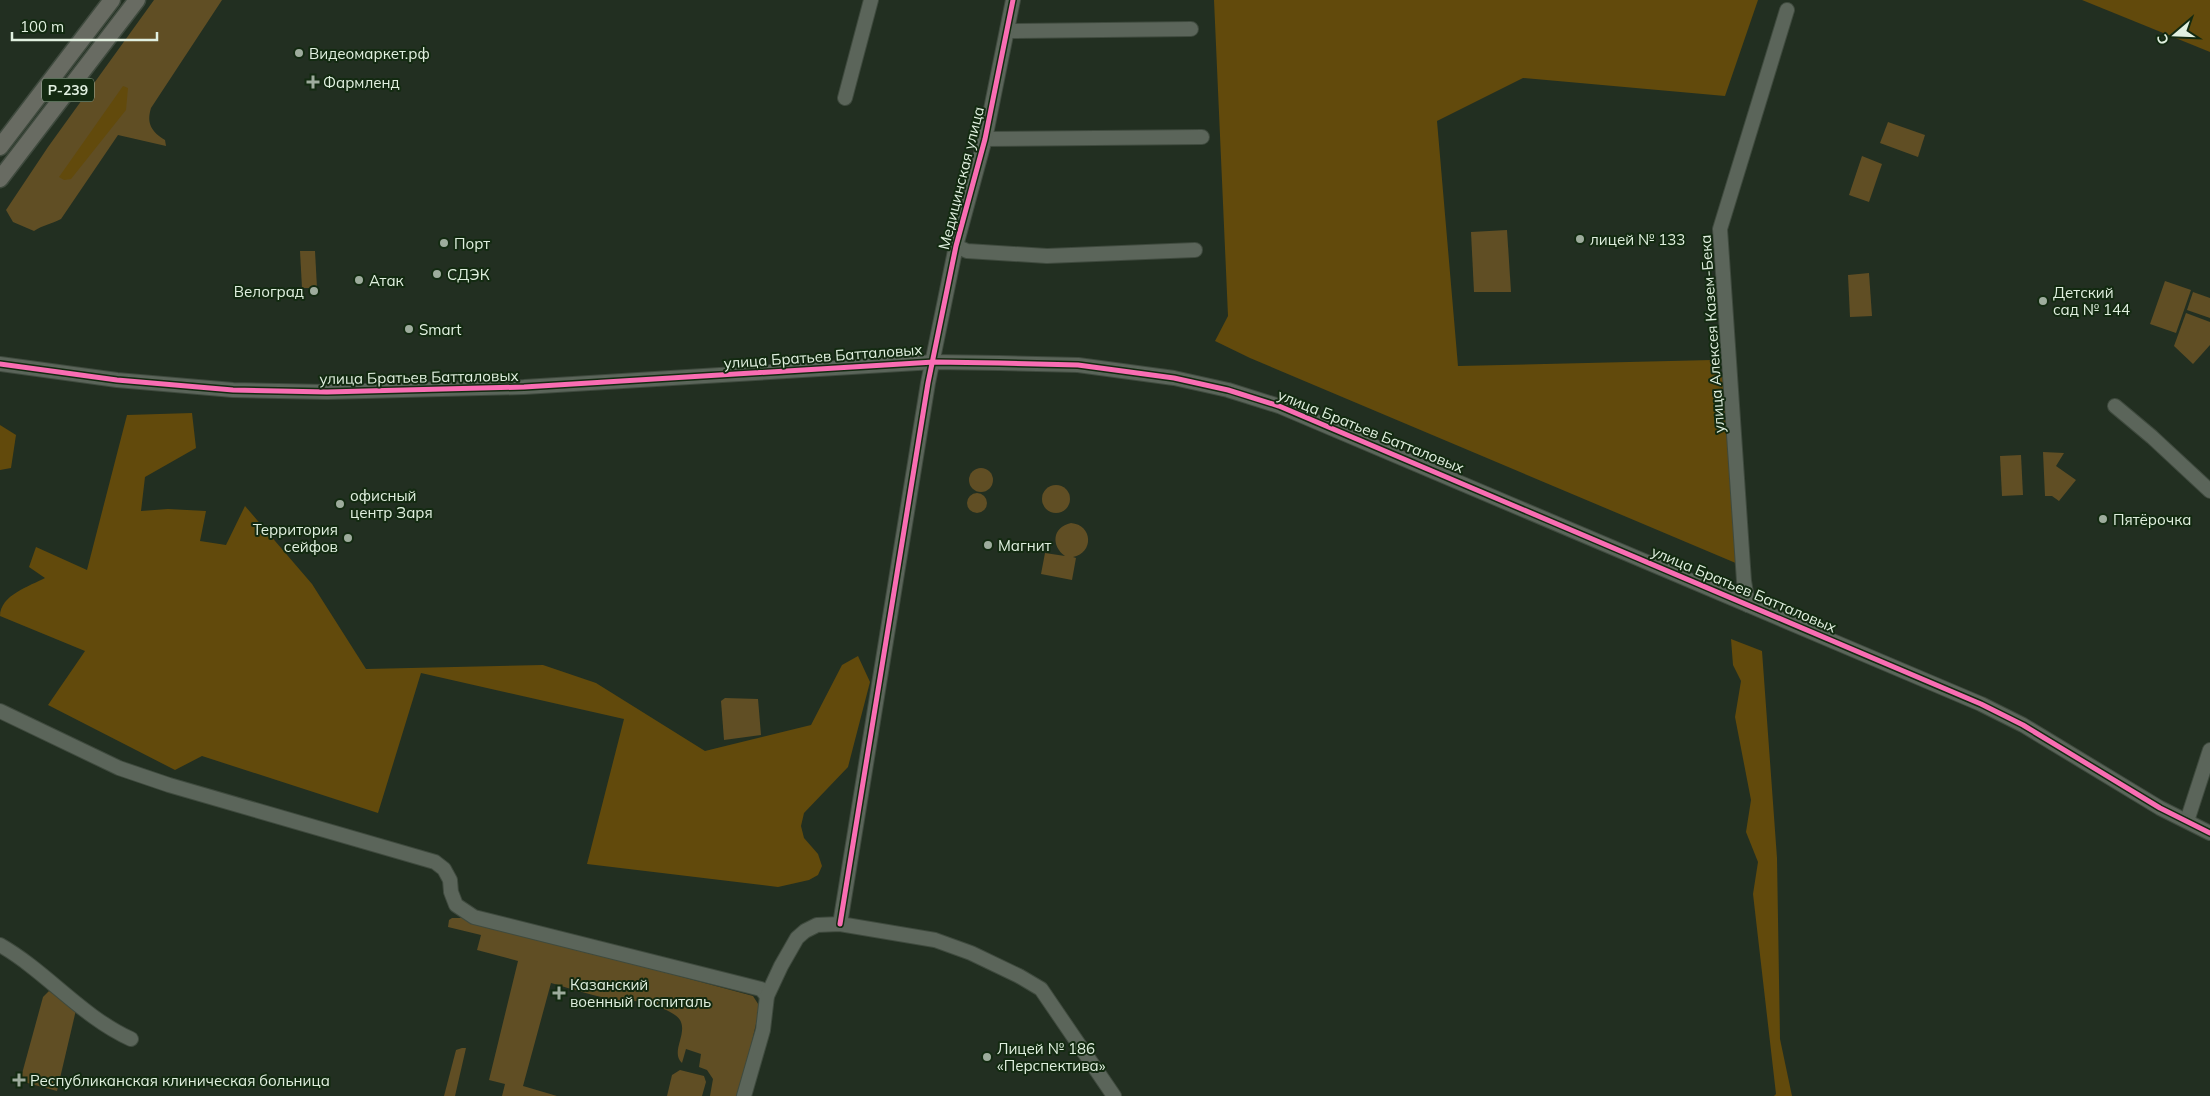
<svg xmlns="http://www.w3.org/2000/svg" width="2210" height="1096" font-family="Mulish,sans-serif">
	<style>
		.green { fill: #604e24 }
		.forest { fill: #624a0c }
		.lines { fill: none; stroke-linecap: round; stroke-linejoin: round }
		.minor-casing { stroke: #3f4a3e; stroke-width: 16 }
		.major-casing { stroke: #3f4a3e; stroke-width: 19 }
		.minor { stroke: #5b655a; stroke-width: 14 }
		.major { stroke: #686b62; stroke-width: 16 }
		.cycleway-casing { stroke: #132a11; stroke-width: 8 }
		.cycleway { stroke: #f96db3; stroke-width: 5 }
		.poi-dot { fill: #9eac9d; stroke: #132a11; stroke-width: 2 }
		.labels { text-anchor: middle; dominant-baseline: central; stroke-width: 4; stroke-linejoin: round; paint-order: stroke }
		.shield { fill: #132a11; stroke: #a3b5a2; stroke-width: 1 }
		.shield-label { font-size: 14px; font-weight: bold; fill: #e1f0e0 }
		.poi-label { font-size: 15px; fill: #e1f0e0; stroke: #132a11; text-anchor: start }
		.street-label { font-size: 15px; fill: #e1f0e0; stroke: #132a11 }
	</style>
	<rect width="100%" height="100%" fill="#222f21"/>
	<!-- green -->
	<g class="green">
		<path d="M154,0h68l-71,108c-5,16 1,24 14,32l1,6 -48,-11 -57,84c-10,5 -18,6 -27,12l-21,-9 -7,-12 42,-63z"/>
		<path d="M1888,122l37,13 -7,22 -38,-14z"/>
		<path d="M1862,156l20,8 -13,38 -20,-7z"/>
		<path d="M1507,230l4,62h-37l-3,-60z"/>
		<path d="M300,251h15l2,37h-15z"/>
		<path d="M1869,273l3,43 -22,1 -2,-42z"/>
		<path d="M2165,281l26,9 -15,43 -26,-9z"/>
		<path d="M2193,292l17,6v20l-23,-8z"/>
		<path d="M2186,313l24,9v23l-17,19 -19,-18z"/>
		<path d="M2043,452l21,1 -8,13 20,14 -17,21 -7,-5h-7z"/>
		<path d="M2021,455l2,40 -21,1 -2,-40z"/>
		<circle cx="981" cy="480" r="12"/>
		<circle cx="1056" cy="499" r="14"/>
		<circle cx="977" cy="503" r="10"/>
		<path d="M1071,523c22,2 23,30 2,34l3,1 -4,22 -31,-6 4,-21 20,3c-14,-10 -13,-29 6,-33z"/>
		<path d="M725,698l33,1 3,36 -37,5 -3,-39z"/>
		<path d="M452,918h10l291,78 7,11 -21,89h-29l3,-17 -6,-9 -8,-3 2,-13 -15,-5 -4,14c-12,-11 6,-29 -2,-43 -6,-10 -34,-18 -45,-19 -7,-1 -13,1 -20,-1 -21,-4 -43,-11 -64,-17l-28,103 34,10h-55l3,-12 -16,-4 29,-119 -41,-11 4,-15 -33,-8 1,-7z"/>
		<path d="M49,991l27,19 -19,81 -37,-10 23,-84z"/>
		<path d="M462,1048h4l-11,48h-11l12,-46z"/>
		<path d="M680,1070l24,6 2,6 -4,14h-35l5,-21z"/>
	</g>
	<!-- forest -->
	<g class="forest">
		<path d="M1214,0h544l-33,96 -202,-18 -86,43 21,245 254,-6 13,18 13,186 -488,-206 -35,-17 13,-25z"/>
		<path d="M2082,0h128v52z"/>
		<path d="M123,86l5,2 -2,22 -55,69 -7,1 -5,-3z"/>
		<path d="M192,413l4,35 -51,29 -4,34 27,-2 38,2 -6,30 26,4 19,-39 67,78 54,85 177,-4 53,18 109,68 106,-26 31,-60 16,-9 12,26 -22,85 -44,46 -3,13 3,12 14,16 4,12 -4,9 -9,5 -31,7 -191,-23 37,-145 -203,-46 -43,140 -176,-57 -27,14 -127,-65 37,-54 -85,-35c0,-21 30,-30 45,-38l-16,-11 7,-20 51,23 40,-155z"/>
		<path d="M0,425l16,10 -5,33 -11,2z"/>
		<path d="M1731,639l31,12 15,207 3,181 12,57h-18l2,-2 -23,-200 5,-32 -12,-30 5,-32 -16,-83 6,-36 -8,-16z"/>
	</g>
	<g class="lines">
		<defs>
			<g id="minor">
				<path d="M1007,31l184,-2"/>
				<path d="M845,98l26,-98"/>
				<path d="M985,139l217,-2"/>
				<path d="M956,246l11,5 80,5 148,-6"/>
				<path d="M0,364l117,16 116,10 94,2 197,-5 410,-25 65,1 79,2 96,13 54,12 51,16 702,298 42,21 137,83 50,25"/>
				<path d="M2115,406l37,31 58,54"/>
				<path d="M1748,605l-4,-24 -24,-352 67,-219"/>
				<path d="M0,711l119,57 50,17 266,77 9,7 6,11 1,12 5,13 18,12 287,72 6,7"/>
				<path d="M2187,821l23,-71"/>
				<path d="M840,924l88,-541 28,-137 29,-107 28,-139"/>
				<path d="M0,945c47,27 82,72 131,94"/>
				<path d="M744,1096l19,-66 4,-34 14,-30 16,-28 8,-7 12,-6 23,-1 95,16 36,13 48,23 22,13 73,107"/>
			</g>
			<g id="major">
				<path d="M0,147l112,-147"/>
				<path d="M0,179l137,-179"/>
			</g>
		</defs>
		<!-- minor casing -->
		<use href="#minor" class="minor-casing"/>
		<!-- major casing -->
		<use href="#major" class="major-casing"/>
		<!-- minor -->
		<use href="#minor" class="minor"/>
		<!-- major -->
		<use href="#major" class="major"/>
		<defs>
			<g id="cycleway">
				<path d="M0,364l117,16 116,10 94,2 197,-5 410,-25 65,1 79,2 96,13 54,12 51,16 702,298 42,21 137,83 50,25"/>
				<path d="M840,924l88,-541 28,-137 29,-107 28,-139"/>
			</g>
		</defs>
		<!-- cycleway casing -->
		<use href="#cycleway" class="cycleway-casing"/>
		<!-- cycleway -->
		<use href="#cycleway" class="cycleway"/>
	</g>
	<!-- markers -->
	<g class="poi-dot">
		<circle cx="299" cy="53" r="5"/>
		<path d="M310.5 74.5h5v5h5v5h-5v5h-5v-5h-5v-5h5z"/>
		<circle cx="1580" cy="239" r="5"/>
		<circle cx="444" cy="243" r="5"/>
		<circle cx="437" cy="274" r="5"/>
		<circle cx="359" cy="280" r="5"/>
		<circle cx="314" cy="291" r="5"/>
		<circle cx="2043" cy="301" r="5"/>
		<circle cx="409" cy="329" r="5"/>
		<circle cx="340" cy="504" r="5"/>
		<circle cx="2103" cy="519" r="5"/>
		<circle cx="348" cy="538" r="5"/>
		<circle cx="988" cy="545" r="5"/>
		<path d="M556.5 985.5h5v5h5v5h-5v5h-5v-5h-5v-5h5z"/>
		<circle cx="987" cy="1057" r="5"/>
		<path d="M16.5 1072.5h5v5h5v5h-5v5h-5v-5h-5v-5h5z"/>
	</g>
	<g class="labels">
		<!-- shield labels -->
		<rect class="shield" x="42" y="78.5" width="52" height="23" rx="4"/>
		<g class="shield-label">
			<text x="68" y="90">Р-239</text>
		</g>
		<!-- poi labels -->
		<g class="poi-label">
			<text x="309" y="53">Видеомаркет.рф</text>
			<text x="323" y="82">Фармленд</text>
			<text x="1590" y="239">лицей № 133</text>
			<text x="454" y="243">Порт</text>
			<text x="447" y="274">СДЭК</text>
			<text x="369" y="280">Атак</text>
			<text x="304" y="291" text-anchor="end">Велоград</text>
			<text x="2053" y="292">Детский<tspan x="2053" dy="17">сад № 144</tspan></text>
			<text x="419" y="329">Smart</text>
			<text x="350" y="495">офисный<tspan x="350" dy="17">центр Заря</tspan></text>
			<text x="2113" y="519">Пятёрочка</text>
			<text x="338" y="529" text-anchor="end">Территория<tspan x="338" dy="17">сейфов</tspan></text>
			<text x="998" y="545">Магнит</text>
			<text x="570" y="984">Казанский<tspan x="570" dy="17">военный госпиталь</tspan></text>
			<text x="997" y="1048">Лицей № 186<tspan x="997" dy="17">«Перспектива»</tspan></text>
			<text x="30" y="1080">Республиканская клиническая больница</text>
		</g>
		<!-- street labels -->
		<g class="street-label">
			<text transform="translate(961 178) rotate(-76)">Медицинская улица</text>
			<text transform="translate(1712 334) rotate(-94)">улица Алексея Казем-Бека</text>
			<text transform="translate(823 356) rotate(-4)">улица Братьев Батталовых</text>
			<text transform="translate(419 377) rotate(-1)">улица Братьев Батталовых</text>
			<text transform="translate(1371 431) rotate(22)">улица Братьев Батталовых</text>
			<text transform="translate(1744 589) rotate(23)">улица Братьев Батталовых</text>
		</g>
	</g>
	<!-- north arrow -->
	<g transform="translate(2175 35) rotate(251)" stroke="#132a11" stroke-width="4" paint-order="stroke">
	<path d="M0-4L9 19L0 12L-9 19Z" fill="#e1f0e0"/>
	<text y="-8" font-size="14" font-weight="bold" text-anchor="middle" fill="#e1f0e0">С</text>
	</g>
	<!-- scale -->
	<path d="M12 32v8h145v-8" fill="none" stroke="#e1f0e0" stroke-width="2.5"/>
	<text x="20" y="32" font-size="15" fill="#e1f0e0" stroke="#132a11" stroke-width="4" paint-order="stroke">100 m</text>
</svg>
